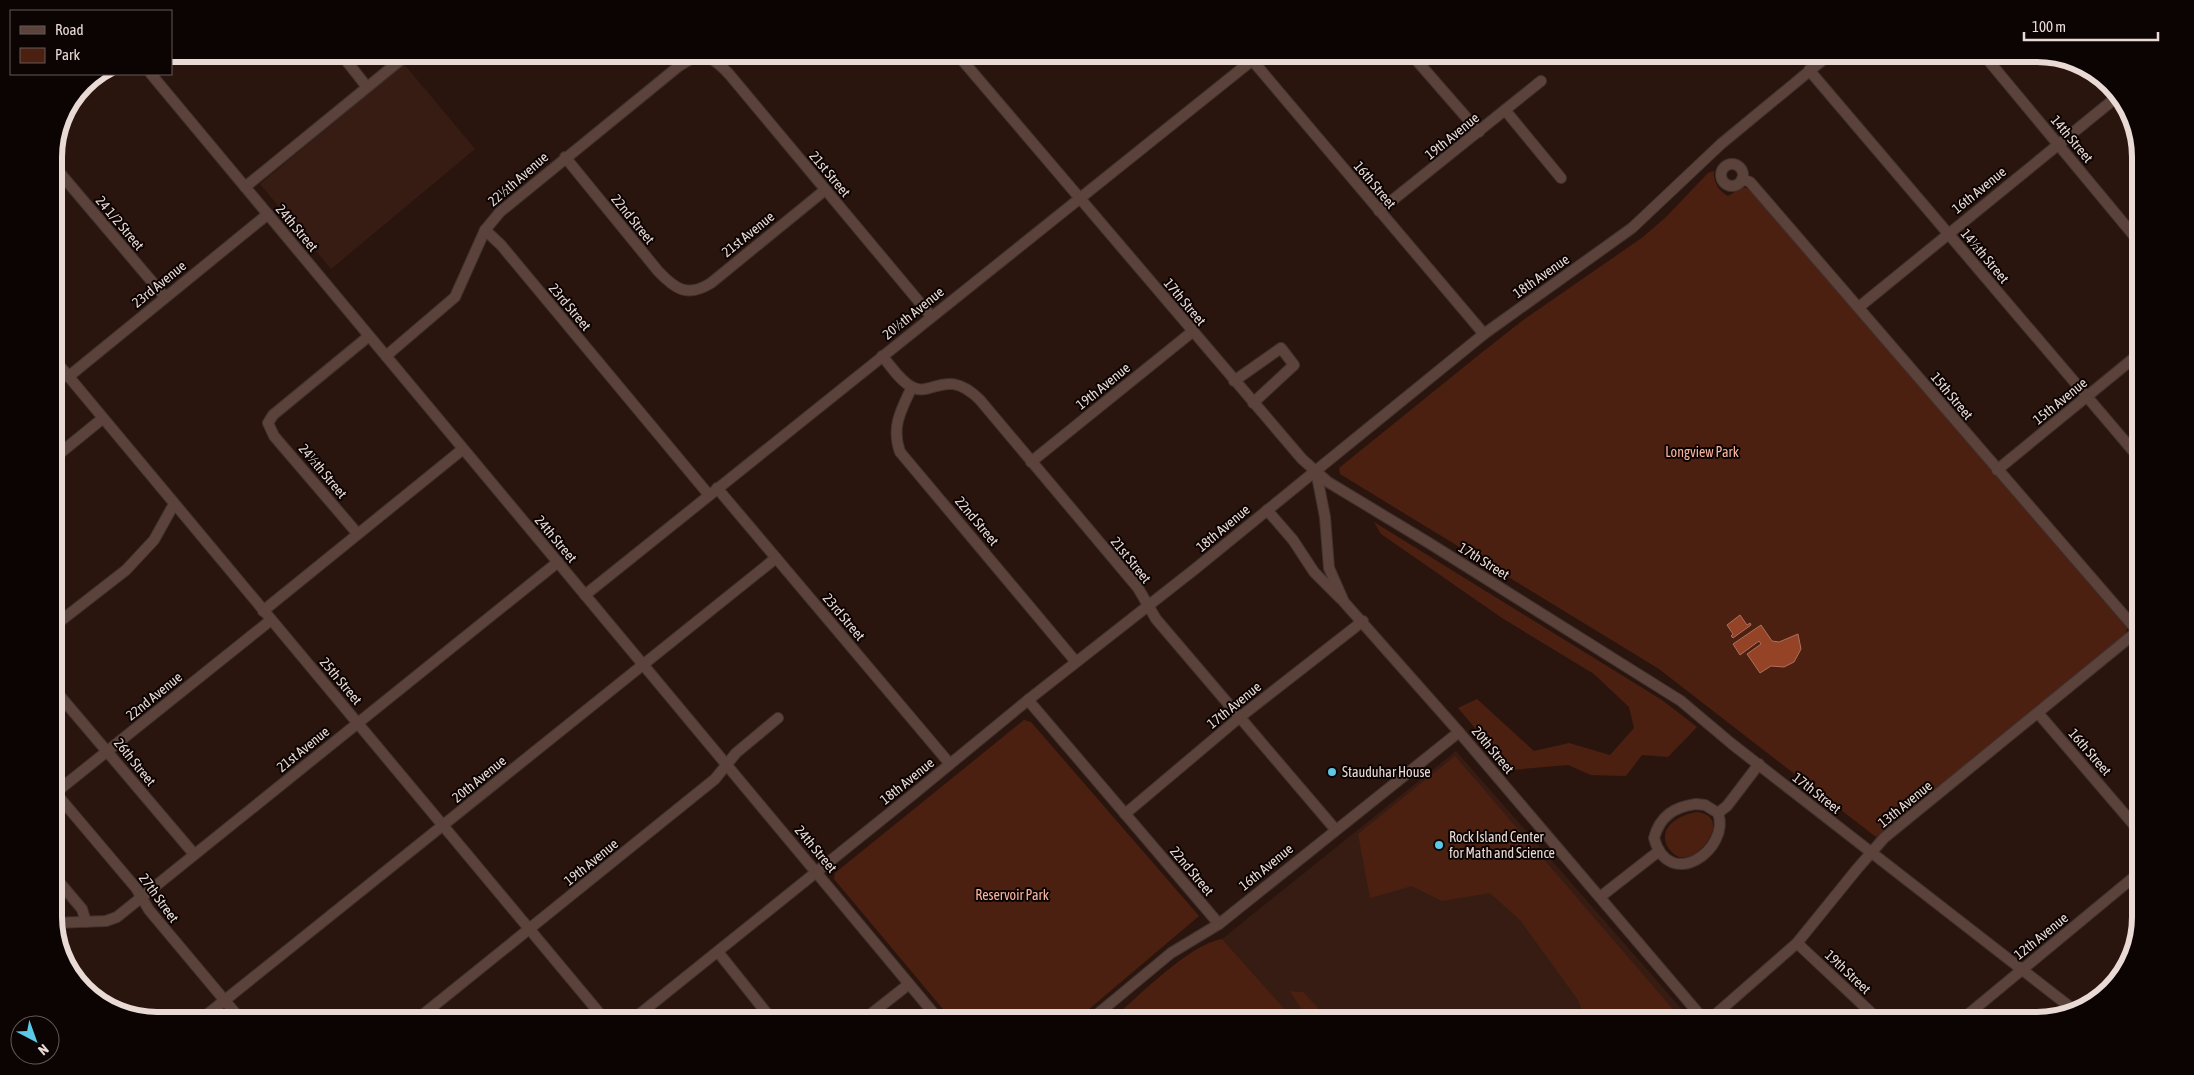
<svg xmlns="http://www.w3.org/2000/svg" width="2194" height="1075" font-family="'Asap Condensed',sans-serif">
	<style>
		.built { fill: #371c13 }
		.green { fill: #4b2011 }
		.water { fill: #944327; stroke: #ae705b }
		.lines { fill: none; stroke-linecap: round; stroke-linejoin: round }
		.minor-casing { stroke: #41322f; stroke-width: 12 }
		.minor { stroke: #5b433b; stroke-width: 10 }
		.poi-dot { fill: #5bc8e6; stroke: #0c0403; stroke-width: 2 }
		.labels { text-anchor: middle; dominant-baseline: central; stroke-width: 4; stroke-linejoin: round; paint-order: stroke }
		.street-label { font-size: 14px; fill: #e9dad5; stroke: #0c0403 }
		.park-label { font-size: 14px; fill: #fbb59e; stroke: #0c0403 }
		.poi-label { font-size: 14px; fill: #e9dad5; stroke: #0c0403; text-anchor: start }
		.rim { fill: none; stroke: #e9dad5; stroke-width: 6 }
	</style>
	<rect width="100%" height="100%" fill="#2a150e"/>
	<!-- built -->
	<g class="built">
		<path d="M404,64l71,85 -144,120 -71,-85z"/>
		<path d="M1456,751l236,270h-400l-70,-82z"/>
	</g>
	<!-- green -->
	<g class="green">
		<path d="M1714,171c-1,10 4,20 14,25l15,-9 8,3 376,438 -2,8 -249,201 -217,-168 -319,-195 -1,-6 141,-114 42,-33 121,-84 23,-20 42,-44z"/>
		<path d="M1374,522l288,178 35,27 -29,30 -26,-2 -16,21 -35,-1 -23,-10 -57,5 -53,-62 19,-9 57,52 35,-8 41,12 24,-27 -5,-21 -35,-33 -92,-56 -121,-84z"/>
		<path d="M1024,720l7,2 168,194 -124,105h-122l-119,-142 1,-6z"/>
		<path d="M1455,756l228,265h-97l-8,-21 -58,-80 -30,-27 -48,8 -30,-15 -42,12 -12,-64z"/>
		<path d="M1697,812c37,5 1,51 -18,45 -5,-2 -11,-8 -13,-14 -6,-18 16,-29 31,-31z"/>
		<path d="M1222,939l73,82h-185c27,-23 78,-76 112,-82z"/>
		<path d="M1290,991l13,1 27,29h-21z"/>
	</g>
	<!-- water -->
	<g class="water">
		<path d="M1740,615l7,10 3,-2 1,2 -18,13 -2,-2 2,-2 -6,-9z"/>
		<path d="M1761,625l11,16 7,1 19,-8 3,15 -7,13 -10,5 -13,-1 -11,7 -13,-19 14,-10 -2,-3 -19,14 -7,-11z"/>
	</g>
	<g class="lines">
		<defs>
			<g id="minor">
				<path d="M341,54l26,33"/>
				<path d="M957,54l345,405 26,23 101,61 252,158 51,43 342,266"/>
				<path d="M1247,54l237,280"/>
				<path d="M1411,54l68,78"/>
				<path d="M1983,54l157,189"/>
				<path d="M966,64l13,-10"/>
				<path d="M1809,70l331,389"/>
				<path d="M151,74l789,947"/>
				<path d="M78,93l24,-19"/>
				<path d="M1505,110l56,68"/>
				<path d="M565,157l93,114c17,18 29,27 53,12l114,-93"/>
				<circle cx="1732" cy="175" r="11"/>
				<path d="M54,166l111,131"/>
				<path d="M1742,179l8,3 390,452"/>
				<path d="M245,187l163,-133"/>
				<path d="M1379,211l162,-130"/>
				<path d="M485,230l16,15 208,250"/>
				<path d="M1859,307l259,-211"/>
				<path d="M386,356l69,-59 30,-67 15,-18 179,-146c23,-15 31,-12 50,8l202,242"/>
				<path d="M882,356c9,10 18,25 30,31 20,11 34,-21 68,13l158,188 18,31 179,210"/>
				<path d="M54,359l552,662"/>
				<path d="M68,377l200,-163"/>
				<path d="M1234,381l47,-33 13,17 -41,38"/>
				<path d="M912,387c-11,23 -21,40 -12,65l176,210"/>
				<path d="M54,458l48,-39"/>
				<path d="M1031,462l161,-130"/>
				<path d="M1997,470l143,-117"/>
				<path d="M1316,471l9,46 4,51 15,34 115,130 246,289"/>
				<path d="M717,488l233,276"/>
				<path d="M1267,510l26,30 21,32 27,27"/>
				<path d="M357,533l-83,-97 -6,-13 5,-8 96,-79"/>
				<path d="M585,595l675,-541"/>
				<path d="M263,611l200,-162"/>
				<path d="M54,626l72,-56 28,-30 20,-36"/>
				<path d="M54,689l140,165"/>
				<path d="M1028,700l191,224"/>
				<path d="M2038,713l102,119"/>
				<path d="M54,791l82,97 13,22 93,111"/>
				<path d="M55,793l216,-173"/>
				<path d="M1696,804l9,1 13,8c13,36 -49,80 -64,25 6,-22 20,-31 42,-34z"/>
				<path d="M1718,813l9,-7 32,-42"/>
				<path d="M1125,814l115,-97 123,-96"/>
				<path d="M54,876l28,33 4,13"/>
				<path d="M1600,897l59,-46"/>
				<path d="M54,923l52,-2 11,-4 441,-355"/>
				<path d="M1797,943l83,78"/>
				<path d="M718,952l55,69"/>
				<path d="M199,1021l577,-463"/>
				<path d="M415,1021l300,-242 21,-26 42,-35"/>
				<path d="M631,1021l285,-229 112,-92 167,-131 289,-235 148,-106 89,-84 109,-90"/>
				<path d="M862,1021l47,-37"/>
				<path d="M1089,1021l82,-68 48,-29 240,-192"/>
				<path d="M1708,1021l89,-78 60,-74 27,-31 256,-209"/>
				<path d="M1960,1021l180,-149"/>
			</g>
		</defs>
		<!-- minor casing -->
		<use href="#minor" class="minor-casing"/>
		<!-- minor -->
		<use href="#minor" class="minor"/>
	</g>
	<!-- markers -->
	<g class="poi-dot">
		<circle cx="1332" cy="772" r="5"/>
		<circle cx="1439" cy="845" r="5"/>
	</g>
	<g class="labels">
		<!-- street labels -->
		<g class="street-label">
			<text transform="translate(1452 136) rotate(-39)">19th Avenue</text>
			<text transform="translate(2072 139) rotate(50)">14th Street</text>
			<text transform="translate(830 174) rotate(50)">21st Street</text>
			<text transform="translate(518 179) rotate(-41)">22½th Avenue</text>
			<text transform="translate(1375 185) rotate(50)">16th Street</text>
			<text transform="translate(1979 190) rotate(-39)">16th Avenue</text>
			<text transform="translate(633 219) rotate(51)">22nd Street</text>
			<text transform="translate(120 223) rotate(50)">24 1/2 Street</text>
			<text transform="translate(297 228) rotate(50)">24th Street</text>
			<text transform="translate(748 234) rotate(-39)">21st Avenue</text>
			<text transform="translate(1985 256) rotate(50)">14½th Street</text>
			<text transform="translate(1541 276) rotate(-35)">18th Avenue</text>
			<text transform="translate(159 284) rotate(-39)">23rd Avenue</text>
			<text transform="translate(1185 302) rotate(50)">17th Street</text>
			<text transform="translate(570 307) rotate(50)">23rd Street</text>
			<text transform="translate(913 313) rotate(-39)">20½th Avenue</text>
			<text transform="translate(1103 386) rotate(-39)">19th Avenue</text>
			<text transform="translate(1952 396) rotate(50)">15th Street</text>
			<text transform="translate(2060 401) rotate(-39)">15th Avenue</text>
			<text transform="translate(323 471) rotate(50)">24½th Street</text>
			<text transform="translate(977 521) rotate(50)">22nd Street</text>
			<text transform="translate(1223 528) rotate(-40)">18th Avenue</text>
			<text transform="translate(556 539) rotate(50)">24th Street</text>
			<text transform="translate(1131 560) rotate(51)">21st Street</text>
			<text transform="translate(1484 561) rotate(32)">17th Street</text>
			<text transform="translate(844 617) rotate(50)">23rd Street</text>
			<text transform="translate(341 681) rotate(50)">25th Street</text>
			<text transform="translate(154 696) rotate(-39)">22nd Avenue</text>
			<text transform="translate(1234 705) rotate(-39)">17th Avenue</text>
			<text transform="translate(303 749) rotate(-39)">21st Avenue</text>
			<text transform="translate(1493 750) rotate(50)">20th Street</text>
			<text transform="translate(2090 752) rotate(49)">16th Street</text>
			<text transform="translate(135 762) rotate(51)">26th Street</text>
			<text transform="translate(479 779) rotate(-39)">20th Avenue</text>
			<text transform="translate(907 781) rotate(-39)">18th Avenue</text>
			<text transform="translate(1817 793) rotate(38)">17th Street</text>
			<text transform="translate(1905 804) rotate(-39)">13th Avenue</text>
			<text transform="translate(816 849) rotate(50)">24th Street</text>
			<text transform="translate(591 862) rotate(-39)">19th Avenue</text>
			<text transform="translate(1266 867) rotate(-39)">16th Avenue</text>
			<text transform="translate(1192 871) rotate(50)">22nd Street</text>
			<text transform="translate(159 898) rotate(54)">27th Street</text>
			<text transform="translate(2041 936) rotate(-39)">12th Avenue</text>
			<text transform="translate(1848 972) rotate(43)">19th Street</text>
		</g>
		<!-- park labels -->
		<g class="park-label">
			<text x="1702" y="452">Longview Park</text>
			<text x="1012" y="895">Reservoir Park</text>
		</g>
		<!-- poi labels -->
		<g class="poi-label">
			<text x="1342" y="772">Stauduhar House</text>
			<text x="1449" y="837">Rock Island Center<tspan x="1449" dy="16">for Math and Science</tspan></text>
		</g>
	</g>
	<!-- crop -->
	<path d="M0 0H2194V1075H0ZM157 62H2037A95 95 0 0 1 2132 157V917A95 95 0 0 1 2037 1012H157A95 95 0 0 1 62 917V157A95 95 0 0 1 157 62Z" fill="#0c0403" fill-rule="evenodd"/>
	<path class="rim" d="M157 62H2037A95 95 0 0 1 2132 157V917A95 95 0 0 1 2037 1012H157A95 95 0 0 1 62 917V157A95 95 0 0 1 157 62Z"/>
	<!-- legend -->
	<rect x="10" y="10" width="162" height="65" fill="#0c0403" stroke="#645a57"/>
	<rect x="20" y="26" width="25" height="8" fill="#5b433b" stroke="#645a57"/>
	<text x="55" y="35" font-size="15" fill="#e9dad5">Road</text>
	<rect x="20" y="48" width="25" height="15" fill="#4b2011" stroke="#645a57"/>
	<text x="55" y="60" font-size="15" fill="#e9dad5">Park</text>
	<!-- north arrow -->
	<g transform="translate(35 1040) rotate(139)"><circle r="24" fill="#0c0403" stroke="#645a57"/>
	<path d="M0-4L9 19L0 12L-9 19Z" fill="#5bc8e6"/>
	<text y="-8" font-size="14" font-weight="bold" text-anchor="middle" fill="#e9dad5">N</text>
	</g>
	<!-- scale -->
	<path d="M2024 32v8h134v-8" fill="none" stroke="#e9dad5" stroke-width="2.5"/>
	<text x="2032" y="32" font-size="15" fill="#e9dad5" stroke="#0c0403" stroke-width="4" paint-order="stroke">100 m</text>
</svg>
